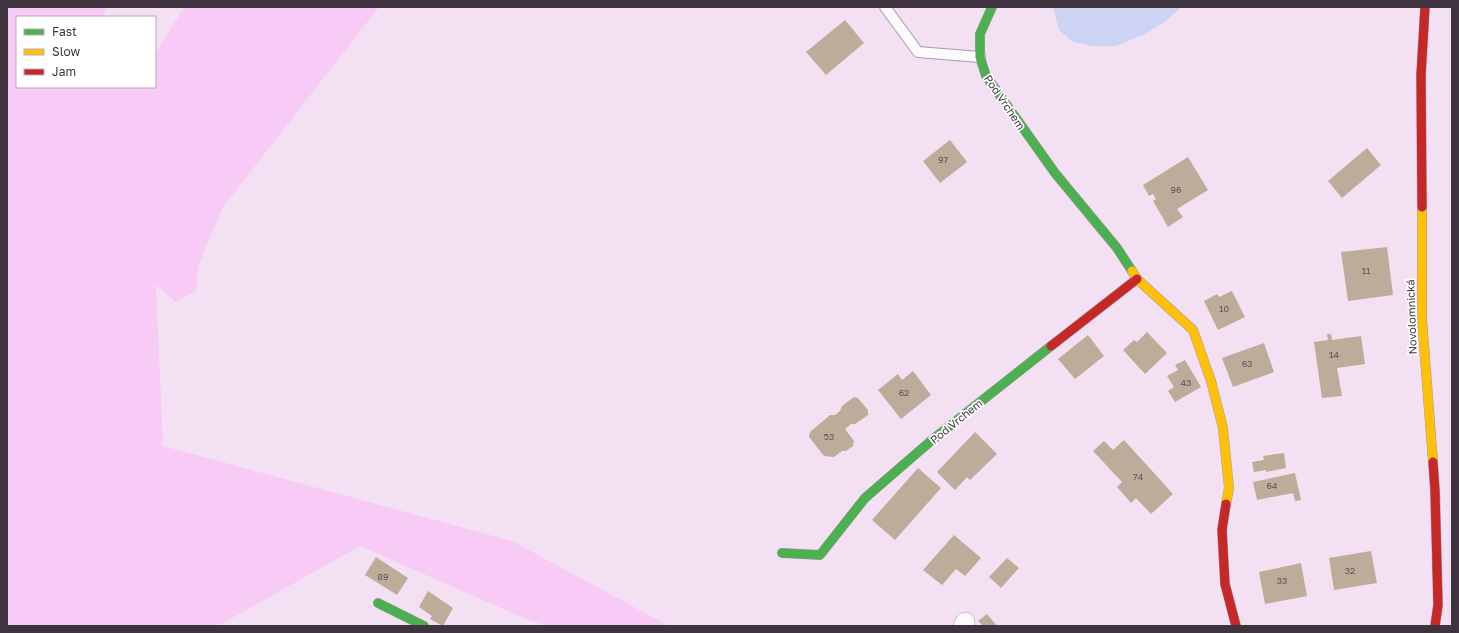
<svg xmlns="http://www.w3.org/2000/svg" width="1459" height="633" font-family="'Golos Text',sans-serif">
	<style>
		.green { fill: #f7cbf5 }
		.water { fill: #ccd3f3 }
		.building { fill: #beac9b }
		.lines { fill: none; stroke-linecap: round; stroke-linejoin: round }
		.lane-casing { stroke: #a99ba8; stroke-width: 12 }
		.street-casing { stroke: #a99ba8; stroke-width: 20 }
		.fast-casing { stroke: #a99ba8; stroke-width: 10 }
		.slow-casing { stroke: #a99ba8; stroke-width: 10 }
		.jam-casing { stroke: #a99ba8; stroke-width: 10 }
		.lane { stroke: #fdfafd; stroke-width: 10 }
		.street { stroke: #fdfafd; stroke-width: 19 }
		.fast { stroke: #4caf50; stroke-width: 9 }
		.slow { stroke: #ffc107; stroke-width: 9 }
		.jam { stroke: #c62828; stroke-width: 9 }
		.labels { text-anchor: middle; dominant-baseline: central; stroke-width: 3.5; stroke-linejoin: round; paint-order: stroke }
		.number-label { font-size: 9px; fill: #605157 }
		.street-label { font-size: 11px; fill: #403340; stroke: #fff }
	</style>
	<rect width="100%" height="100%" fill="#f3e0f2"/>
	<!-- green -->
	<path class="green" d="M7,7h101l-7,10h-84v70h138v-36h2l27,-44h195l-156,200 -25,59 -2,25 -20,11 -20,-17 7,161 349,95 157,85h-121l-22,-7 -166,-73 -142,80h-211z"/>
	<!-- water -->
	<path class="water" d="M1053,7h128l-16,15 -22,13 -27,11h-24l-19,-4 -14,-12z"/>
	<!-- building -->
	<g class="building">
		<path d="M845,20l19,23 -38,32 -20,-23z"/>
		<path d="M950,140l17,22 -27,21 -17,-22z"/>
		<path d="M1367,148l14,17 -39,33 -14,-17z"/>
		<path d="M1188,157l20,33 -31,19 6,8 -15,10 -15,-26 3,-2 -3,-5 -4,2 -6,-11z"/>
		<path d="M1387,247l6,48 -45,6 -7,-49z"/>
		<path d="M1232,291l13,26 -27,13 -14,-29 13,-7 2,3z"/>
		<path d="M1147,332l20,21 -22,21 -22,-24 11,-10 3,2z"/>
		<path d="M1327,334h4l1,6 29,-4 4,28 -28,4 5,28 -20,2 -8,-56 14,-2z"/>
		<path d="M1088,335l16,21 -29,23 -17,-20z"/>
		<path d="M1264,343l10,29 -41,15 -11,-29z"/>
		<path d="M1185,360l16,27 -26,15 -7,-11 6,-4 -7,-11 11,-6 -3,-5z"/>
		<path d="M913,371l18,24 -30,24 -23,-29 20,-16 4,6z"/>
		<path d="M854,397l4,1 10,12v5l-13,9h-4l-6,5 9,12 -1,5 -7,5h-4l-8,6 -10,-1 -15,-19 1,-5 20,-17h5l5,-4 2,-5z"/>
		<path d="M975,432l22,22 -27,26 -3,-3 -12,13 -18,-18z"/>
		<path d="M1124,440l49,54 -22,20 -15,-16 -5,5 -14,-16 5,-5 -29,-31 11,-10 9,9z"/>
		<path d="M1284,453l2,15 -20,4v-2l-12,2 -2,-10 12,-2 -1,-4z"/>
		<path d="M918,468l23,20 -46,52 -23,-20z"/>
		<path d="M1295,473l6,27 -6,1 -2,-8 -36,7 -4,-18z"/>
		<path d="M954,535l27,23 -16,18 -9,-7 -14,16 -19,-15z"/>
		<path d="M1371,551l6,32 -43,7 -5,-32z"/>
		<path d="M376,557l32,21 -11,17 -32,-20z"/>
		<path d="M1007,558l12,10 -18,20 -12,-11z"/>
		<path d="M1301,563l6,33 -42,8 -6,-32z"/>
		<path d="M428,591l25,17 -10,18 -13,-7 2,-3 -13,-9z"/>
		<path d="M987,614l10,12h-14l-5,-5z"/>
	</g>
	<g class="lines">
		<defs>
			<path id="lane" d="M885,7l33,45 62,5"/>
			<path id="street" d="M963,626l2,-4"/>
			<g id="fast">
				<path d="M992,7l-12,27v23l6,19 69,97 62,75 15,23"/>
				<path d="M782,553l38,2 45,-57 67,-58 119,-94"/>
				<path d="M378,603l46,23"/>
			</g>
			<g id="slow">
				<path d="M1422,207v112l11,143"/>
				<path d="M1132,271l5,8 56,51 18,51 12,47 6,60 -3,16"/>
			</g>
			<g id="jam">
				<path d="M1422,207l-1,-132 4,-68"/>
				<path d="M1051,346l86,-67"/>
				<path d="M1433,462l2,29 3,114 -3,21"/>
				<path d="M1226,504l-4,26 3,54 11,42"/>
			</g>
		</defs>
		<!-- lane casing -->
		<use href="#lane" class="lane-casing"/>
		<!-- street casing -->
		<use href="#street" class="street-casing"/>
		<!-- fast casing -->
		<use href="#fast" class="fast-casing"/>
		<!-- slow casing -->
		<use href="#slow" class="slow-casing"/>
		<!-- jam casing -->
		<use href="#jam" class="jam-casing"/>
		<!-- lane -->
		<use href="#lane" class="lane"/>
		<!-- street -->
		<use href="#street" class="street"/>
		<!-- fast -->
		<use href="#fast" class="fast"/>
		<!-- slow -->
		<use href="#slow" class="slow"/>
		<!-- jam -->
		<use href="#jam" class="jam"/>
	</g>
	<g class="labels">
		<!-- number labels -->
		<g class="number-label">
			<text x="943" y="159">97</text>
			<text x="1176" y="189">96</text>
			<text x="1366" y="270">11</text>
			<text x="1224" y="308">10</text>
			<text x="1334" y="354">14</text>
			<text x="1247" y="363">63</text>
			<text x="1186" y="382">43</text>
			<text x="904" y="392">62</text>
			<text x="829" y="436">53</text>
			<text x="1138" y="476">74</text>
			<text x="1272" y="485">64</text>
			<text x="1350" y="570">32</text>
			<text x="383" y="576">89</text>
			<text x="1282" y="580">33</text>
		</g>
		<!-- street labels -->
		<g class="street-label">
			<text transform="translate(1005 102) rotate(56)">Pod Vrchem</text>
			<text transform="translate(1411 317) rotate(-92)">Novolomnická</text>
			<text transform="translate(956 421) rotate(-39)">Pod Vrchem</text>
		</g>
	</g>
	<!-- border -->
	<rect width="1459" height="633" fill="none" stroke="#403340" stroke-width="16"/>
	<!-- legend -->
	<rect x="16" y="16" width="140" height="72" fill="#ffffff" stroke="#b3adb3"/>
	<rect x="24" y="29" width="20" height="6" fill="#4caf50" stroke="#b3adb3"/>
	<text x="52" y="36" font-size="12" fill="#403340">Fast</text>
	<rect x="24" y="49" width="20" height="6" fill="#ffc107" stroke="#b3adb3"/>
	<text x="52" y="56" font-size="12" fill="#403340">Slow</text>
	<rect x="24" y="69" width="20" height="6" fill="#c62828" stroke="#b3adb3"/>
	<text x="52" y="76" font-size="12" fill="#403340">Jam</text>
</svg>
